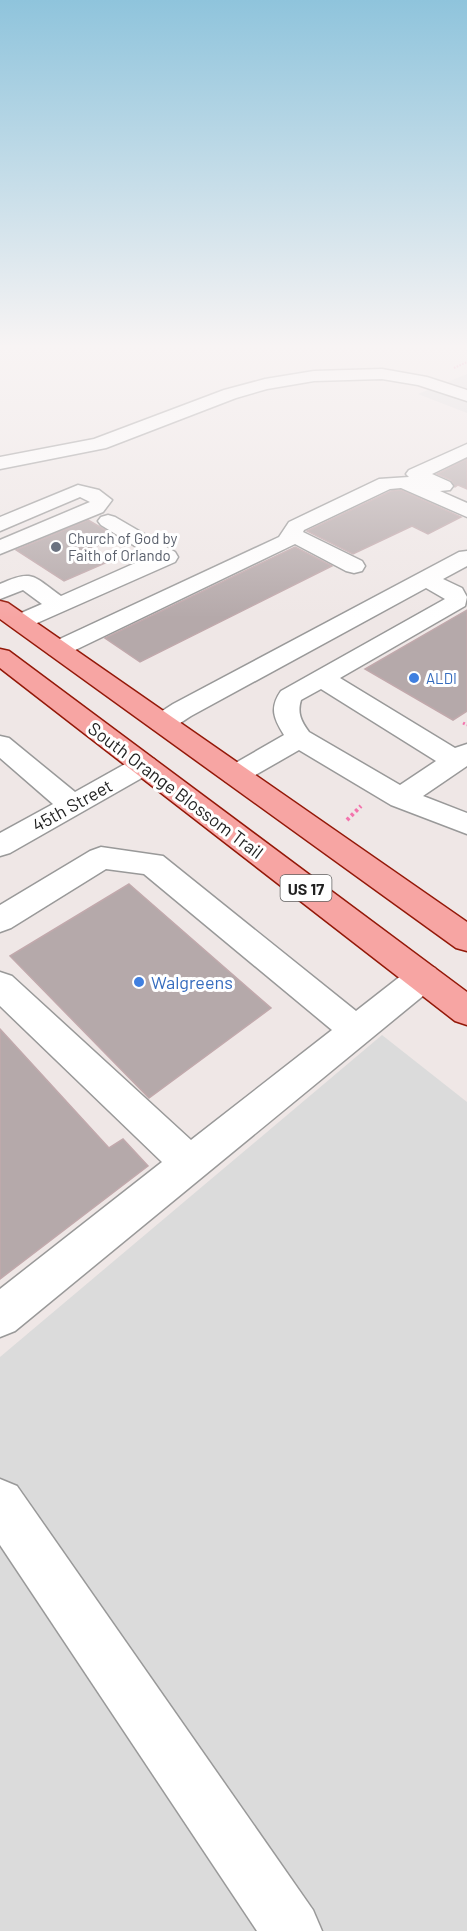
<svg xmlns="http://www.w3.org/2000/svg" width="467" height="1931" font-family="Barlow,sans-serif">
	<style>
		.residential { fill: #dddcdd }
		.parking { fill: #dbdbdb }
		.building { fill: #b5a9aa; stroke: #c1a9ac; stroke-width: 1.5 }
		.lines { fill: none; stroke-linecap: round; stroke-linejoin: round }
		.minor-casing { stroke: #999; stroke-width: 3 }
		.major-casing { stroke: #931808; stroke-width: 3 }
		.path-far2 { stroke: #f374ad; stroke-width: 2; stroke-dasharray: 1.5 1.5; stroke-linecap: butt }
		.path-far1 { stroke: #f374ad; stroke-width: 3; stroke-dasharray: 2 2; stroke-linecap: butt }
		.path { stroke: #f374ad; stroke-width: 4; stroke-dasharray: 3 3; stroke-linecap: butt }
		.minor { fill: #fff; fill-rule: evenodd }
		.major { fill: #f7a5a3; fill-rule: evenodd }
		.worship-dot { fill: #6b7280; stroke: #fff; stroke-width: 2 }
		.shop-dot { fill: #3f7fe0; stroke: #fff; stroke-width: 2 }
		.labels { text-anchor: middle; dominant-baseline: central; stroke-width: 6; stroke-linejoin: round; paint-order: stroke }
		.far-worship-label { font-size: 15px; fill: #5b616d; stroke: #fff; text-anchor: start }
		.far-shop-label { font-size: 15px; fill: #366cbe; stroke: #fff; text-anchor: start }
		.shield { fill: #fff; stroke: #626262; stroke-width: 1.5 }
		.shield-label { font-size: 16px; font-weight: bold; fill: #1f1f1f }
		.street-label { font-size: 18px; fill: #1f1f1f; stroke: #fff }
		.shop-label { font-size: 18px; fill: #366cbe; stroke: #fff; text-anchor: start }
	</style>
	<rect width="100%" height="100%" fill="#efe7e6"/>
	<!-- residential -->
	<path class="residential" d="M467,374v39l-49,-19z"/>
	<!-- parking -->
	<path class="parking" d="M382,1035l85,67v829h-467v-574z"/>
	<!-- building -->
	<g class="building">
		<path d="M467,459v30l-9,-4 -3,2 -4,-7 -14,-6z"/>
		<path d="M401,490l60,27 -33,17 -16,-8 -59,28 -46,-23 84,-40z"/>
		<path d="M88,520l29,17 -27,12 20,12 -46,20 -48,-31z"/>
		<path d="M295,547l37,19 -192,96 -35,-24z"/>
		<path d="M467,610v101l-14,9 -88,-51z"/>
		<path d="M129,884l142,124 -122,90 -139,-142z"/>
		<path d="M0,1029l109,119 14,-9 25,27 -148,113z"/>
	</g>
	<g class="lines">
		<defs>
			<g id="minor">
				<path d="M382,369l45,8 40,13v11l-49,-16 -36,-6 -68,2 -47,8 -31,9 -130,50 -106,21v-12l94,-18 130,-49 41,-11 49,-8z"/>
				<path d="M467,444v13l-35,17 18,8 3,4 -3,4 -10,1 27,12v14l-66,-29 -11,1 -86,41 -1,2 59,29 3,5 -3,5 -8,2 -8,-2 -51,-27 -228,110 -9,2 -9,-2 -3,-5 3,-5 230,-107 10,-15 90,-43 30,-2 -3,-3 3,-4z"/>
				<path d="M78,485l21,5 13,10 -9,12 -103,42v-14l90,-38 -10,-5 -80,34v-14z"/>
				<path d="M108,515l7,2 60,35 3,5 -3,5 -147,65 -8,2 -8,-2 -4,-5 4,-5 30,-13 -19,-14 -23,9v-15c33,-15 33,-8 61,12l90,-40 -50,-31 -3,-4 3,-4z"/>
				<path d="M467,551v15l-24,13 19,9 5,9 -2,9 -125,72 115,70 12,-4v22l-44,30 44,17v21l-76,-29 -92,-55 -54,31 -10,3 -10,-3 -4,-6 4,-6 59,-34c-10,-16 -15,-27 -3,-44l164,-92 -19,-11 -235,128c-13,8 -22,17 -38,13l-4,-6 4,-6 20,-13 286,-152zM321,689l115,72 -36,24 -91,-53c-8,-11 -12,-19 -8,-32z"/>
				<path d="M0,736l9,2 66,54 59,-33 10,-3 10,3 4,6 -4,6 -144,82 -10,3v-23l53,-29 -53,-46z"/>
				<path d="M101,847l62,9 193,155 55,-43 12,-4 12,4 5,9 -5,9 -420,345 -15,6v-48l162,-127 -162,-156v-34l12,4 179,164 141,-110 -188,-156 -38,-5 -95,59 -11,4v-27l90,-54z"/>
				<path d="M0,1479l17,7 296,424 9,21h-65l-257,-386z"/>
			</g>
			<g id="major">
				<path d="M0,601l8,2 459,319v29l-11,-3 -456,-329z"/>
				<path d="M0,649l9,2 458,341v33l-12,-4 -455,-353z"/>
			</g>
		</defs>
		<!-- minor casing -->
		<use href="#minor" class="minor-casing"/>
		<!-- major casing -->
		<use href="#major" class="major-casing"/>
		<!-- path-far2 -->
		<path class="path-far2" d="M454,368l13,-6"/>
		<!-- path-far1 -->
		<path class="path-far1" d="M463,723l4,2"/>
		<!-- path -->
		<path class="path" d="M347,820l14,-14"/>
		<!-- minor -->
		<use href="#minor" class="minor"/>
		<!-- major -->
		<use href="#major" class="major"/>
	</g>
	<!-- sky -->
	<linearGradient id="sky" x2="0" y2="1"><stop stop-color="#8fc4dc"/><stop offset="0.56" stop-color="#f8f4f4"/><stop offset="1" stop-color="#f8f4f4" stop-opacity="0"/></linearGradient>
	<rect width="467" height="618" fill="url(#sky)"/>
	<!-- markers -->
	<circle class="worship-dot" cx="56" cy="547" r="6"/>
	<g class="shop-dot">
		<circle cx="414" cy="678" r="6"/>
		<circle cx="139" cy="982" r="6"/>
	</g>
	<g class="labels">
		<!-- far-worship labels -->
		<g class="far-worship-label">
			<text x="68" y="538">Church of God by<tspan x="68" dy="17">Faith of Orlando</tspan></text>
		</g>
		<!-- far-shop labels -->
		<g class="far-shop-label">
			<text x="426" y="678">ALDI</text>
		</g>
		<!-- shield labels -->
		<rect class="shield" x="280.5" y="875" width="51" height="26" rx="4.5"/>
		<g class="shield-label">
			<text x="306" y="888">US 17</text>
		</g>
		<!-- street labels -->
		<g class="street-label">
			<text transform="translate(176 790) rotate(37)">South Orange Blossom Trail</text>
			<text transform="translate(72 805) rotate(-29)">45th Street</text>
		</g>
		<!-- shop labels -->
		<g class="shop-label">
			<text x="151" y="982">Walgreens</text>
		</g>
	</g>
</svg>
